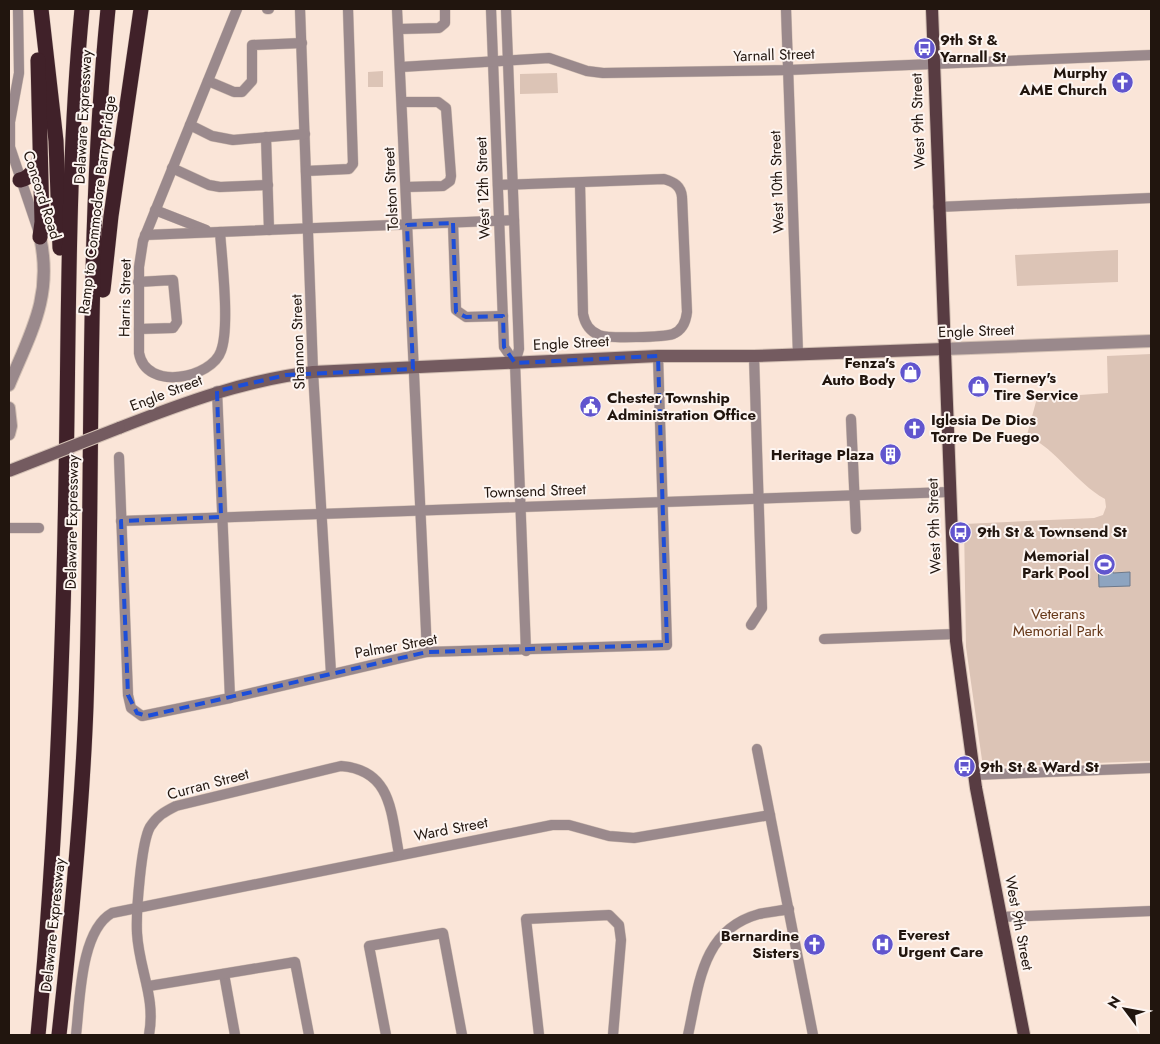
<svg xmlns="http://www.w3.org/2000/svg" width="1160" height="1044" font-family="Jost,sans-serif">
	<style>
		.green { fill: #dcc4b6 }
		.water { fill: #8da4c0; stroke: #6d798b }
		.lines { fill: none; stroke-linecap: round; stroke-linejoin: round }
		.minor-casing { stroke: #d3c0b4; stroke-width: 11 }
		.tertiary-casing { stroke: #d3c0b4; stroke-width: 14 }
		.secondary-casing { stroke: #d3c0b4; stroke-width: 14 }
		.primary-casing { stroke: #d3c0b4; stroke-width: 14 }
		.motorway-casing { stroke: #d3c0b4; stroke-width: 16 }
		.minor { stroke: #9a898c; stroke-width: 10 }
		.tertiary { stroke: #9a898c; stroke-width: 12 }
		.secondary { stroke: #745b60; stroke-width: 12 }
		.primary { stroke: #583c42; stroke-width: 12 }
		.motorway { stroke: #402129; stroke-width: 15 }
		.secondary-bridge-casing { stroke: #d3c0b4; stroke-width: 14; stroke-linecap: butt }
		.secondary-bridge { stroke: #745b60; stroke-width: 12 }
		.marked { fill: none; stroke: #1d4ed8; stroke-width: 4; stroke-dasharray: 10 6; stroke-linejoin: round }
		.labels { text-anchor: middle; dominant-baseline: central; stroke-width: 4; stroke-linejoin: round; paint-order: stroke }
		.poi-label { font-size: 15px; font-weight: bold; fill: #21150e; stroke: #fdf5f1; text-anchor: start }
		.street-label { font-size: 15px; fill: #21150e; stroke: #fdf5f1 }
		.park-label { font-size: 15px; fill: #663819; stroke: #fdf5f1 }
	</style>
	<rect width="100%" height="100%" fill="#fae5d8"/>
	<!-- green -->
	<g class="green">
		<path d="M383,71v16h-15v-15z"/>
		<path d="M557,73l1,20 -38,1v-20z"/>
		<path d="M1118,250v32l-101,4 -2,-31z"/>
		<path d="M1151,354v407l-168,6 -17,-120 -2,-123 130,-6 9,-3 3,-8 -1,-8c-30,-17 -47,-48 -78,-64l10,-37 71,-5 -1,-37z"/>
	</g>
	<!-- water -->
	<path class="water" d="M1098,557h14l1,16 17,-1v14l-31,1z"/>
	<g class="lines">
		<defs>
			<g id="minor">
				<path d="M18,9l1,64 -9,49v25l29,86"/>
				<path d="M267,9h2"/>
				<path d="M300,9l13,363 18,301"/>
				<path d="M397,9l30,643"/>
				<path d="M491,9l13,338 11,16"/>
				<path d="M506,9l13,340 -4,14 11,288"/>
				<path d="M786,9l12,345"/>
				<path d="M399,29l40,-1 6,-5v-14"/>
				<path d="M401,67l148,-9 38,13 16,2 185,-3 363,-15"/>
				<path d="M208,81l26,11h8l10,-11v-36l50,-2"/>
				<path d="M403,102h35l8,6 5,68 -1,5 -7,5 -37,1"/>
				<path d="M190,125l22,11 21,4 72,-6"/>
				<path d="M266,137l3,93"/>
				<path d="M172,168l37,17 11,2 48,-2"/>
				<path d="M306,171l43,-2 4,-5 -5,-155"/>
				<path d="M498,185l166,-6c10,3 17,7 18,18l5,115c-1,9 -4,18 -14,22 -9,3 -65,5 -74,1 -10,-4 -14,-11 -16,-21l-3,-131"/>
				<path d="M938,207l213,-9"/>
				<path d="M155,210l51,20"/>
				<path d="M453,223l3,87 10,7 37,-1"/>
				<path d="M220,232c2,29 10,95 1,119 -9,27 -75,41 -82,2v-86l4,-26 94,-232"/>
				<path d="M145,235l369,-15"/>
				<path d="M138,282l35,-2 4,42 -4,6 -34,1"/>
				<path d="M217,391l13,307"/>
				<path d="M851,419l5,110"/>
				<path d="M119,457l9,238 3,13 11,8 88,-18 197,-46 240,-7 -9,-289"/>
				<path d="M121,521l828,-29"/>
				<path d="M9,528h30"/>
				<path d="M751,625l11,-17 -8,-252"/>
				<path d="M824,639l131,-5"/>
				<path d="M757,749l56,286"/>
				<path d="M974,775l177,-7"/>
				<path d="M1001,917l150,-6"/>
				<path d="M224,974l11,61"/>
				<path d="M149,986l146,-24 14,73"/>
				<path d="M76,1035c4,-33 4,-104 36,-122l440,-88h17l40,11 25,2 136,-23"/>
				<path d="M149,1035c7,-38 -10,-65 -12,-102 -1,-20 4,-90 13,-106 7,-11 14,-15 26,-21l165,-40c51,4 50,47 58,88"/>
				<path d="M386,1035l-17,-89 74,-13 19,102"/>
				<path d="M539,1035l-13,-116 83,-4 10,10 2,15 -8,95"/>
				<path d="M688,1035c11,-49 13,-105 71,-121 10,-2 20,-3 30,-5"/>
			</g>
			<g id="tertiary">
				<path d="M944,349l207,-8"/>
				<path d="M9,385c22,-53 44,-89 31,-148"/>
				<path d="M9,408l2,18 -2,8"/>
			</g>
			<path id="secondary" d="M119,428c64,-25 126,-48 194,-56l345,-16h96l190,-7"/>
			<path id="primary" d="M932,9l24,632 20,147 48,247"/>
			<g id="motorway">
				<path d="M41,9l15,132 4,107"/>
				<path d="M38,60l4,162 -2,15"/>
				<path d="M20,180c11,-2 16,-13 20,-22"/>
				<path d="M103,290l8,-74 30,-207"/>
				<path d="M38,1035c18,-185 25,-371 28,-557 3,-156 1,-313 16,-469"/>
				<path d="M59,1035c12,-109 23,-219 27,-329 8,-232 -1,-466 22,-697"/>
			</g>
		</defs>
		<!-- minor casing -->
		<use href="#minor" class="minor-casing"/>
		<!-- tertiary casing -->
		<use href="#tertiary" class="tertiary-casing"/>
		<!-- secondary casing -->
		<use href="#secondary" class="secondary-casing"/>
		<!-- primary casing -->
		<use href="#primary" class="primary-casing"/>
		<!-- motorway casing -->
		<use href="#motorway" class="motorway-casing"/>
		<!-- minor -->
		<use href="#minor" class="minor"/>
		<!-- tertiary -->
		<use href="#tertiary" class="tertiary"/>
		<!-- secondary -->
		<use href="#secondary" class="secondary"/>
		<!-- primary -->
		<use href="#primary" class="primary"/>
		<!-- motorway -->
		<use href="#motorway" class="motorway"/>
		<defs>
			<path id="secondary-bridge" d="M9,471l110,-43"/>
		</defs>
		<!-- secondary-bridge casing -->
		<use href="#secondary-bridge" class="secondary-bridge-casing"/>
		<!-- secondary-bridge -->
		<use href="#secondary-bridge" class="secondary-bridge"/>
	</g>
	<!-- marked area -->
	<path class="marked" d="M453,223l3,89 10,5 37,-1 1,31 11,16 143,-7 9,289 -240,7 -280,64 -10,-3 -9,-18 -7,-174 100,-4 -4,-126 69,-16 127,-6 -6,-144z"/>
	<!-- icons -->
	<defs>
		<symbol id="bus-disc" viewBox="-11 -11 22 22"><circle r="9.5" fill="#6155ce" stroke="#fdf5f1"/><path d="M-5-6H5V4H4V6H2V4H-2V6H-4V4H-5ZM-3.5-4V0h7V-4ZM-3.5 1.2v1.5H-2V1.2ZM2 1.2v1.5H3.5V1.2Z" fill="#fff"/></symbol>
		<symbol id="church-disc" viewBox="-11 -11 22 22"><circle r="9.5" fill="#6155ce" stroke="#fdf5f1"/><path d="M-1.2-6h2.4v3.5h3.3v2.4h-3.3V6h-2.4V-.1h-3.3v-2.4h3.3Z" fill="#fff"/></symbol>
		<symbol id="shop-disc" viewBox="-11 -11 22 22"><circle r="9.5" fill="#6155ce" stroke="#fdf5f1"/><path d="M-5-2.5h2.3a2.7 3.5 0 0 1 5.4 0H5L5.5 6h-11ZM-1.5-2.5h3a1.5 2.3 0 0 0-3 0Z" fill="#fff"/></symbol>
		<symbol id="civic-disc" viewBox="-11 -11 22 22"><circle r="9.5" fill="#6155ce" stroke="#fdf5f1"/><path d="M-.6-6.5H3V-4.5H.6V-3L4-1V1h2V6H-6V1h2V-1L-.6-3ZM-1.2 2.5V6h2.4V2.5Z" fill="#fff"/></symbol>
		<symbol id="building-disc" viewBox="-11 -11 22 22"><circle r="9.5" fill="#6155ce" stroke="#fdf5f1"/><path d="M-4-6H4V6H1V3H-1V6H-4ZM-2.5-4.3h1.7v1.8h-1.7ZM.8-4.3h1.7v1.8H.8ZM-2.5-1h1.7V.8h-1.7ZM.8-1h1.7V.8H.8Z" fill="#fff"/></symbol>
		<symbol id="stadium-disc" viewBox="-11 -11 22 22"><circle r="9.5" fill="#6155ce" stroke="#fdf5f1"/><path d="M0-5a6.5 5 0 1 0 0 10a6.5 5 0 1 0 0-10ZM-3.5-1.8h7v3.6h-7Z" fill="#fff"/></symbol>
		<symbol id="hospital-disc" viewBox="-11 -11 22 22"><circle r="9.5" fill="#6155ce" stroke="#fdf5f1"/><path d="M-5-5h3v3.5h4V-5h3V5h-3V1.5h-4V5h-3Z" fill="#fff"/></symbol>
	</defs>
	<g fill-rule="evenodd">
		<use href="#bus-disc" x="912" y="36" width="25" height="25"/>
		<use href="#church-disc" x="1110" y="70" width="25" height="25"/>
		<use href="#shop-disc" x="898" y="360" width="25" height="25"/>
		<use href="#shop-disc" x="966" y="374" width="25" height="25"/>
		<use href="#civic-disc" x="578" y="394" width="25" height="25"/>
		<use href="#church-disc" x="902" y="416" width="25" height="25"/>
		<use href="#building-disc" x="878" y="442" width="25" height="25"/>
		<use href="#bus-disc" x="948" y="520" width="25" height="25"/>
		<use href="#stadium-disc" x="1092" y="552" width="25" height="25"/>
		<use href="#bus-disc" x="952" y="754" width="25" height="25"/>
		<use href="#hospital-disc" x="870" y="932" width="25" height="25"/>
		<use href="#church-disc" x="802" y="932" width="25" height="25"/>
	</g>
	<g class="labels">
		<!-- poi labels -->
		<g class="poi-label">
			<text x="940" y="40">9th St &amp;<tspan x="940" dy="17">Yarnall St</tspan></text>
			<text x="1107" y="73" text-anchor="end">Murphy<tspan x="1107" dy="17">AME Church</tspan></text>
			<text x="895" y="363" text-anchor="end">Fenza's<tspan x="895" dy="17">Auto Body</tspan></text>
			<text x="994" y="378">Tierney's<tspan x="994" dy="17">Tire Service</tspan></text>
			<text x="607" y="398">Chester Township<tspan x="607" dy="17">Administration Office</tspan></text>
			<text x="931" y="420">Iglesia De Dios<tspan x="931" dy="17">Torre De Fuego</tspan></text>
			<text x="874" y="455" text-anchor="end">Heritage Plaza</text>
			<text x="977" y="532">9th St &amp; Townsend St</text>
			<text x="1089" y="556" text-anchor="end">Memorial<tspan x="1089" dy="17">Park Pool</tspan></text>
			<text x="980" y="767">9th St &amp; Ward St</text>
			<text x="898" y="935">Everest<tspan x="898" dy="17">Urgent Care</tspan></text>
			<text x="799" y="936" text-anchor="end">Bernardine<tspan x="799" dy="17">Sisters</tspan></text>
		</g>
		<!-- street labels -->
		<g class="street-label">
			<text transform="translate(774 55) rotate(-2)">Yarnall Street</text>
			<text transform="translate(83 117) rotate(-87)">Delaware Expressway</text>
			<text transform="translate(918 121) rotate(-92)">West 9th Street</text>
			<text transform="translate(777 182) rotate(-92)">West 10th Street</text>
			<text transform="translate(483 188) rotate(-92)">West 12th Street</text>
			<text transform="translate(391 189) rotate(-93)">Tolston Street</text>
			<text transform="translate(42 195) rotate(72)">Concord Road</text>
			<text transform="translate(97 205) rotate(-83)">Ramp to Commodore Barry Bridge</text>
			<text transform="translate(125 298) rotate(-89)">Harris Street</text>
			<text transform="translate(976 331) rotate(-2)">Engle Street</text>
			<text transform="translate(298 342) rotate(-92)">Shannon Street</text>
			<text transform="translate(571 343) rotate(-3)">Engle Street</text>
			<text transform="translate(166 393) rotate(-21)">Engle Street</text>
			<text transform="translate(535 491) rotate(-2)">Townsend Street</text>
			<text transform="translate(72 522) rotate(-89)">Delaware Expressway</text>
			<text transform="translate(934 526) rotate(-92)">West 9th Street</text>
			<text transform="translate(396 646) rotate(-10)">Palmer Street</text>
			<text transform="translate(208 784) rotate(-15)">Curran Street</text>
			<text transform="translate(451 829) rotate(-11)">Ward Street</text>
			<text transform="translate(1019 923) rotate(79)">West 9th Street</text>
			<text transform="translate(53 925) rotate(-84)">Delaware Expressway</text>
		</g>
		<!-- park labels -->
		<g class="park-label">
			<text x="1058" y="614">Veterans<tspan x="1058" dy="17">Memorial Park</tspan></text>
		</g>
	</g>
	<!-- border -->
	<rect width="1160" height="1044" fill="none" stroke="#21150e" stroke-width="20"/>
	<!-- north arrow -->
	<g transform="translate(1125 1009) rotate(302)" stroke="#fdf5f1" stroke-width="4" paint-order="stroke">
	<path d="M0-4L9 19L0 12L-9 19Z" fill="#21150e"/>
	<text y="-8" font-size="14" font-weight="bold" text-anchor="middle" fill="#21150e">N</text>
	</g>
</svg>
